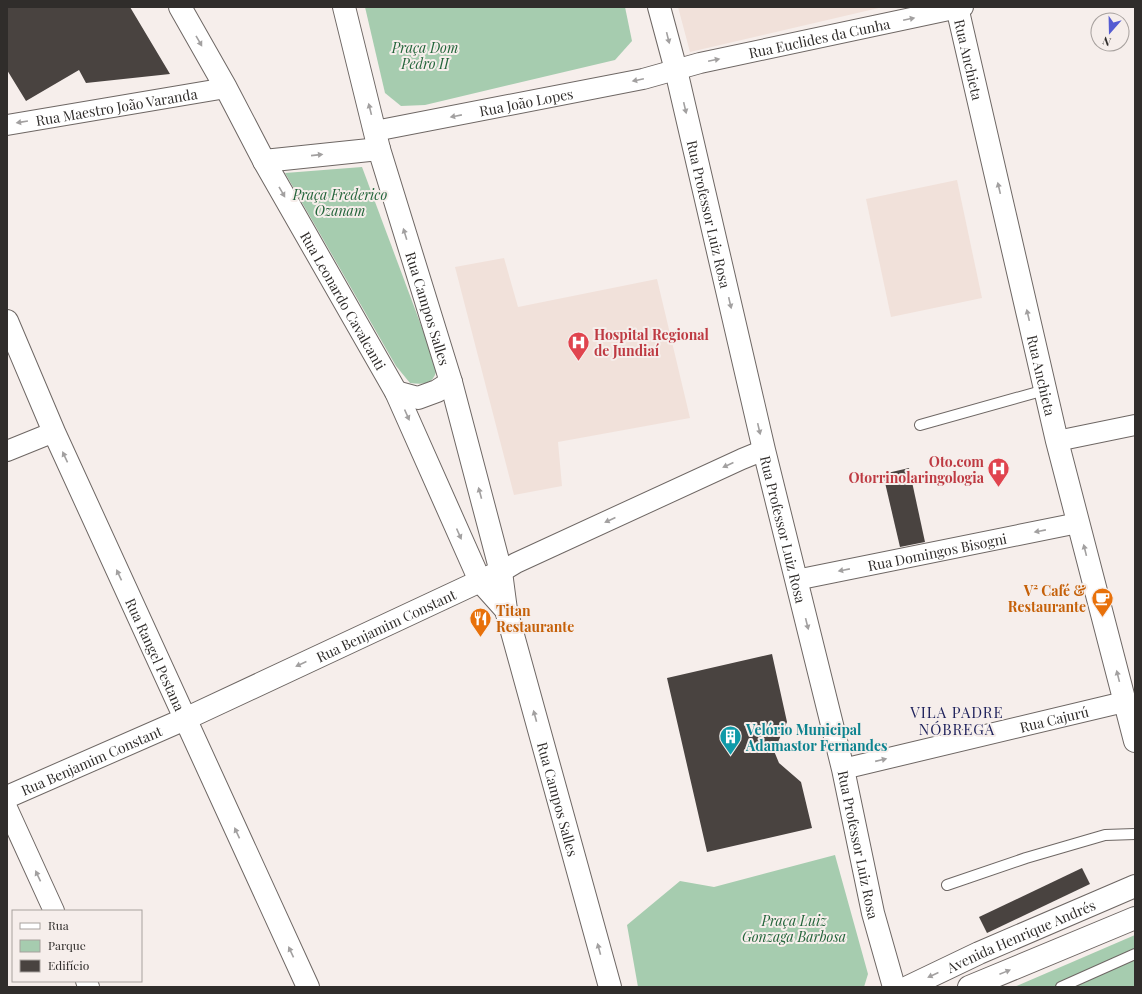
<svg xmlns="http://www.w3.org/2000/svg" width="1142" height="994" font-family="'Playfair Display',serif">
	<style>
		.built { fill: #f1e1da }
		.green { fill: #a6ccaf }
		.building { fill: #494340 }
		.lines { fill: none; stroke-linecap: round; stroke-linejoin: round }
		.service-casing { stroke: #6e6764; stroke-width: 12 }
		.minor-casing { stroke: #6e6764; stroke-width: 22 }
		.tertiary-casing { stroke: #6e6764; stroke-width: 24 }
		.secondary-casing { stroke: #6e6764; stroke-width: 24 }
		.primary-casing { stroke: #6e6764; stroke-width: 24 }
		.service { stroke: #fff; stroke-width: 10 }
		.minor { stroke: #fff; stroke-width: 20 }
		.tertiary { stroke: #fff; stroke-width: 22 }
		.secondary { stroke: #fff; stroke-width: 22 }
		.primary { stroke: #fff; stroke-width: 22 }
		.oneway { fill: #a2a0a0 }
		.labels { text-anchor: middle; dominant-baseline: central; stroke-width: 4; stroke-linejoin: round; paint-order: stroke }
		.street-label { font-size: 14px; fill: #302d2b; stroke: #f6eeeb }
		.park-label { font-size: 14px; font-style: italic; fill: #24653b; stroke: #f6eeeb }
		.health-label { font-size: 14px; font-weight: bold; fill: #be3a42; stroke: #f6eeeb; text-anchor: start }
		.food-label { font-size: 14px; font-weight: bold; fill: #c56008; stroke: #f6eeeb; text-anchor: end }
		.culture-label { font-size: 14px; font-weight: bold; fill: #0d838f; stroke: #f6eeeb; text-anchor: start }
		.neighbourhood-label { font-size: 15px; letter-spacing: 1px; fill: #21245d; stroke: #f6eeeb }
	</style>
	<rect width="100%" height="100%" fill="#f6eeeb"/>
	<!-- built -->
	<g class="built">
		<path d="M678,7h205l-193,45z"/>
		<path d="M957,180l25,118 -91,19 -25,-118z"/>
		<path d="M504,258l14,49 139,-28 33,139 -132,24 4,44 -48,9 -59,-228z"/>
	</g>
	<!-- green -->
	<g class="green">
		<path d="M365,7h260l7,34 -17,19 -190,45 -24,1 -16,-13z"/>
		<path d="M362,167l75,201c-3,16 -12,17 -27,15l-14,-17 -111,-193z"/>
		<path d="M835,855l33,119 -4,13h-226l-11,-62 53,-44 34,6z"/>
		<path d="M1135,935v52h-121z"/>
	</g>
	<!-- building -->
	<g class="building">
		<path d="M7,7h123l40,67 -84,9 -7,-13 -53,31 -19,-31z"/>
		<path d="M909,468l16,74 -25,5 -17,-73z"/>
		<path d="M772,654l15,68 -13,29 5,12 22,19 11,46 -105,24 -40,-174z"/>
		<path d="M1082,868l8,16 -103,49 -8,-16z"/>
	</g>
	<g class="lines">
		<defs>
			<g id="service">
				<path d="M920,425l125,-35"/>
				<path d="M947,885l79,-27 79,-23 30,-1"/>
				<path d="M1061,987l74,-33"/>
			</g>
			<g id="minor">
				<path id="s1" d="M7,125l219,-37"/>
				<path id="s2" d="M375,131l268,-52 57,-16 263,-56"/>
				<path d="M1057,441l78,-16"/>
				<path d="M7,451l47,-19"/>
				<path d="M501,572l15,-9 226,-104 22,-9"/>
				<path id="s3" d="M796,580l282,-57"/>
				<path id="s4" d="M843,769l281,-67"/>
				<path d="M7,808l47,103"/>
				<path d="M86,981l3,6"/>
			</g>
			<g id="tertiary">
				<path id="s5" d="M180,7l46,81 38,73 132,231 84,189 26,29"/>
				<path id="s6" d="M344,7l35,142 72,233 50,190 5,38 104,377"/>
				<path d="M264,161l115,-12"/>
				<path d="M396,392l22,6 19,-7 14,-9"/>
				<path id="s7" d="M7,797l178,-78 308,-144"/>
			</g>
			<g id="secondary">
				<path id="s8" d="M659,7l17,63 88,380 79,319 30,144 21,74"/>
				<path id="s9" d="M957,7l100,434 78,300"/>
				<path id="s10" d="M7,321l47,111 254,555"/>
			</g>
			<g id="primary">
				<path id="s11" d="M908,987l71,-34 156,-67"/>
				<path d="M969,987l166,-69"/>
			</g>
		</defs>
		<!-- service casing -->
		<use href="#service" class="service-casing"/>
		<!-- minor casing -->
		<use href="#minor" class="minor-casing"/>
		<!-- tertiary casing -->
		<use href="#tertiary" class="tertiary-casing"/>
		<!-- secondary casing -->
		<use href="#secondary" class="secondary-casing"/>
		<!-- primary casing -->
		<use href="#primary" class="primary-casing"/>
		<!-- service -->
		<use href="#service" class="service"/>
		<!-- minor -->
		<use href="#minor" class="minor"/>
		<!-- tertiary -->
		<use href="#tertiary" class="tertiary"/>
		<!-- secondary -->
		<use href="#secondary" class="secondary"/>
		<!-- primary -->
		<use href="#primary" class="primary"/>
	</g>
	<!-- one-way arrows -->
	<defs><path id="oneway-solid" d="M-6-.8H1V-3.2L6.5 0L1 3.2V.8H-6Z"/></defs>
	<g class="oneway">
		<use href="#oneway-solid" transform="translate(909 19) rotate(-12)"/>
		<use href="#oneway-solid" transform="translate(668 38) rotate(76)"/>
		<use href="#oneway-solid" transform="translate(199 41) rotate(60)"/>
		<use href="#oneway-solid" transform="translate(714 60) rotate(-12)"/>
		<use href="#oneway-solid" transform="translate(638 80) rotate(168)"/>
		<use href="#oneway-solid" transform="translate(685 108) rotate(77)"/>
		<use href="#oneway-solid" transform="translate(370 109) rotate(-104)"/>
		<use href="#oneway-solid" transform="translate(456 116) rotate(169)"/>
		<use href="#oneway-solid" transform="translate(22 122) rotate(171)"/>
		<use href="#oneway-solid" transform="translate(317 155) rotate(-6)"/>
		<use href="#oneway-solid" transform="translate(999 188) rotate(-103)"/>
		<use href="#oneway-solid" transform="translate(282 192) rotate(60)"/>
		<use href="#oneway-solid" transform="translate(405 234) rotate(-107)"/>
		<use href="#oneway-solid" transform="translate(730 303) rotate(77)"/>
		<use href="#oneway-solid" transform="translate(1028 315) rotate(-103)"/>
		<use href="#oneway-solid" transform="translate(407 415) rotate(66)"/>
		<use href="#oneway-solid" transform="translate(759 429) rotate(77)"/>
		<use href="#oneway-solid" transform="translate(65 457) rotate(-115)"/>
		<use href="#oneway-solid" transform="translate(728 465) rotate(155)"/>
		<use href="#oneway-solid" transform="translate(480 493) rotate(-105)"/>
		<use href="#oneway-solid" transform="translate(610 520) rotate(155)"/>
		<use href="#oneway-solid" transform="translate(1040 531) rotate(169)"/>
		<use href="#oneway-solid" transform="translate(459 534) rotate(66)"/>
		<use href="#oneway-solid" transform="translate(1085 550) rotate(-104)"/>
		<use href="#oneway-solid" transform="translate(844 570) rotate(169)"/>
		<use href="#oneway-solid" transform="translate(119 575) rotate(-115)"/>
		<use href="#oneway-solid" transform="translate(807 624) rotate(76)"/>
		<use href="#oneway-solid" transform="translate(301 664) rotate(155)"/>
		<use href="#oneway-solid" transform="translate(1118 676) rotate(-104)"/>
		<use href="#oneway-solid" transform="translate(535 716) rotate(-105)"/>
		<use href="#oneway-solid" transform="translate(881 760) rotate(-13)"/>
		<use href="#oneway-solid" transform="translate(237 833) rotate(-115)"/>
		<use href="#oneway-solid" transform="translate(38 876) rotate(-115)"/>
		<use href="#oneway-solid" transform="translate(599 949) rotate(-105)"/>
		<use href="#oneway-solid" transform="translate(291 952) rotate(-115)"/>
		<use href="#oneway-solid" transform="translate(1005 972) rotate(-22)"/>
		<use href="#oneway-solid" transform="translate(933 975) rotate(155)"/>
	</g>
	<!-- icons -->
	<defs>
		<symbol id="hospital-pin" viewBox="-11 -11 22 30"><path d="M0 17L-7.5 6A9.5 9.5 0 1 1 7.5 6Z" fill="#e0444e" stroke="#f6eeeb"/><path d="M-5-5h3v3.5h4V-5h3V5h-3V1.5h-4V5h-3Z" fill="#fff"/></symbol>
		<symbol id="cafe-pin" viewBox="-11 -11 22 30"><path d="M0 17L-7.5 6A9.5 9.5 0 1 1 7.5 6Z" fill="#e8710a" stroke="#f6eeeb"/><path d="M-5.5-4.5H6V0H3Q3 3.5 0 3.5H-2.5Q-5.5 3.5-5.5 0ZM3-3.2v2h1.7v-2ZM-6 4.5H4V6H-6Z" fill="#fff"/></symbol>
		<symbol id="restaurant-pin" viewBox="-11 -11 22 30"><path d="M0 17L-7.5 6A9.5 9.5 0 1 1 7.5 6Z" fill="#e8710a" stroke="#f6eeeb"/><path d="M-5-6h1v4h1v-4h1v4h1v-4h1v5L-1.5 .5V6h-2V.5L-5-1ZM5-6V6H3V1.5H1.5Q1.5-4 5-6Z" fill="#fff"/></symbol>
		<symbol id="building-pin" viewBox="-11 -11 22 30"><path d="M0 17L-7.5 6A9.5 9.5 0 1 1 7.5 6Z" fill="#0f9aa8" stroke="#f6eeeb"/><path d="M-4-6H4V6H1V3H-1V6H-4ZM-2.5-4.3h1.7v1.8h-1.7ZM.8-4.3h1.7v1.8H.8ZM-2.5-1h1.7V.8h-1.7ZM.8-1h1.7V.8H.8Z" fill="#fff"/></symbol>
	</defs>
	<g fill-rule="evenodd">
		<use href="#hospital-pin" x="566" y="330" width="25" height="34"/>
		<use href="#hospital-pin" x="986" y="456" width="25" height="34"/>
		<use href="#cafe-pin" x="1090" y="586" width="25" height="34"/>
		<use href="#restaurant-pin" x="468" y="606" width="25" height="34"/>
		<use href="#building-pin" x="718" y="724" width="25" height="34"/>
	</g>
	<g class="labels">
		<!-- street labels -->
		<g class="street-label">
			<text stroke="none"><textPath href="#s2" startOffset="454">Rua Euclides da Cunha</textPath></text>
			<text stroke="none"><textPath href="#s9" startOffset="54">Rua Anchieta</textPath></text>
			<text stroke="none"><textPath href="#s2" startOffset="154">Rua João Lopes</textPath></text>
			<text stroke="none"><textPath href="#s1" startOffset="111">Rua Maestro João Varanda</textPath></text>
			<text stroke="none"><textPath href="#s8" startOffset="213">Rua Professor Luiz Rosa</textPath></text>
			<text stroke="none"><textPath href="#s5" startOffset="336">Rua Leonardo Cavalcanti</textPath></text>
			<text stroke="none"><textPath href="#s6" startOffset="313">Rua Campos Salles</textPath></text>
			<text stroke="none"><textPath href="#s9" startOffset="378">Rua Anchieta</textPath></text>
			<text stroke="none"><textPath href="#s8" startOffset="537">Rua Professor Luiz Rosa</textPath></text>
			<text stroke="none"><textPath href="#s3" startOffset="144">Rua Domingos Bisogni</textPath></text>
			<text stroke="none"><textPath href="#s7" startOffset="416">Rua Benjamim Constant</textPath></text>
			<text stroke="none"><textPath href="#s10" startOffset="365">Rua Rangel Pestana</textPath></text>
			<text stroke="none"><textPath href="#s4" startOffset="217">Rua Cajurú</textPath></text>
			<text stroke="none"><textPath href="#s7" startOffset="92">Rua Benjamim Constant</textPath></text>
			<text stroke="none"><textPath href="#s6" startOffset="821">Rua Campos Salles</textPath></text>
			<text stroke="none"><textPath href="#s8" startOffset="861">Rua Professor Luiz Rosa</textPath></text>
			<text stroke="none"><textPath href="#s11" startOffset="124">Avenida Henrique Andrés</textPath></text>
		</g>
		<!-- park labels -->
		<g class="park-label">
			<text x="425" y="47">Praça Dom<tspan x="425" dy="16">Pedro II</tspan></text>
			<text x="340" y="194">Praça Frederico<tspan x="340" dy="16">Ozanam</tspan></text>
			<text x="794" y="920">Praça Luiz<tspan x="794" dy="16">Gonzaga Barbosa</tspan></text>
		</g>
		<!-- health labels -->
		<g class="health-label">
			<text x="594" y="334">Hospital Regional<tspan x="594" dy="16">de Jundiaí</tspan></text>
			<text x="984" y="461" text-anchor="end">Oto.com<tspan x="984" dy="16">Otorrinolaringologia</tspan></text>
		</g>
		<!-- food labels -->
		<g class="food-label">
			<text x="1086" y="590">V² Café &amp;<tspan x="1086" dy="16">Restaurante</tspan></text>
			<text x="496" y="610" text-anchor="start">Titan<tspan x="496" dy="16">Restaurante</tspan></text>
		</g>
		<!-- culture labels -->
		<g class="culture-label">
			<text x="746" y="729">Velório Municipal<tspan x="746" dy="16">Adamastor Fernandes</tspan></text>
		</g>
		<!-- neighbourhood labels -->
		<g class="neighbourhood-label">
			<text x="957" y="712">VILA PADRE<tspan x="957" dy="17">NÓBREGA</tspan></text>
		</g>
	</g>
	<!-- border -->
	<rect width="1142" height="994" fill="none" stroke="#302d2b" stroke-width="16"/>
	<!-- legend -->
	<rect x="12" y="910" width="130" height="72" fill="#f6eeeb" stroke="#a7a19e"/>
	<rect x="20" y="923" width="20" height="6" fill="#ffffff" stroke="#a7a19e"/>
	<text x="48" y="930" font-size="12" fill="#302d2b">Rua</text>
	<rect x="20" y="940" width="20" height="12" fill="#a6ccaf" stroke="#a7a19e"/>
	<text x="48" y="950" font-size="12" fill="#302d2b">Parque</text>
	<rect x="20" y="960" width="20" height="12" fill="#494340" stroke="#a7a19e"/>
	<text x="48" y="970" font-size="12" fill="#302d2b">Edifício</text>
	<!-- north arrow -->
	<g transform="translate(1110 32) rotate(200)"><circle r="19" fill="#f6eeeb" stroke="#a7a19e"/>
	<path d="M0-3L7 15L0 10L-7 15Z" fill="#545bd2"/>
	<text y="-6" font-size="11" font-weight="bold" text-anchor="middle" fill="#302d2b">N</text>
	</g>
</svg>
